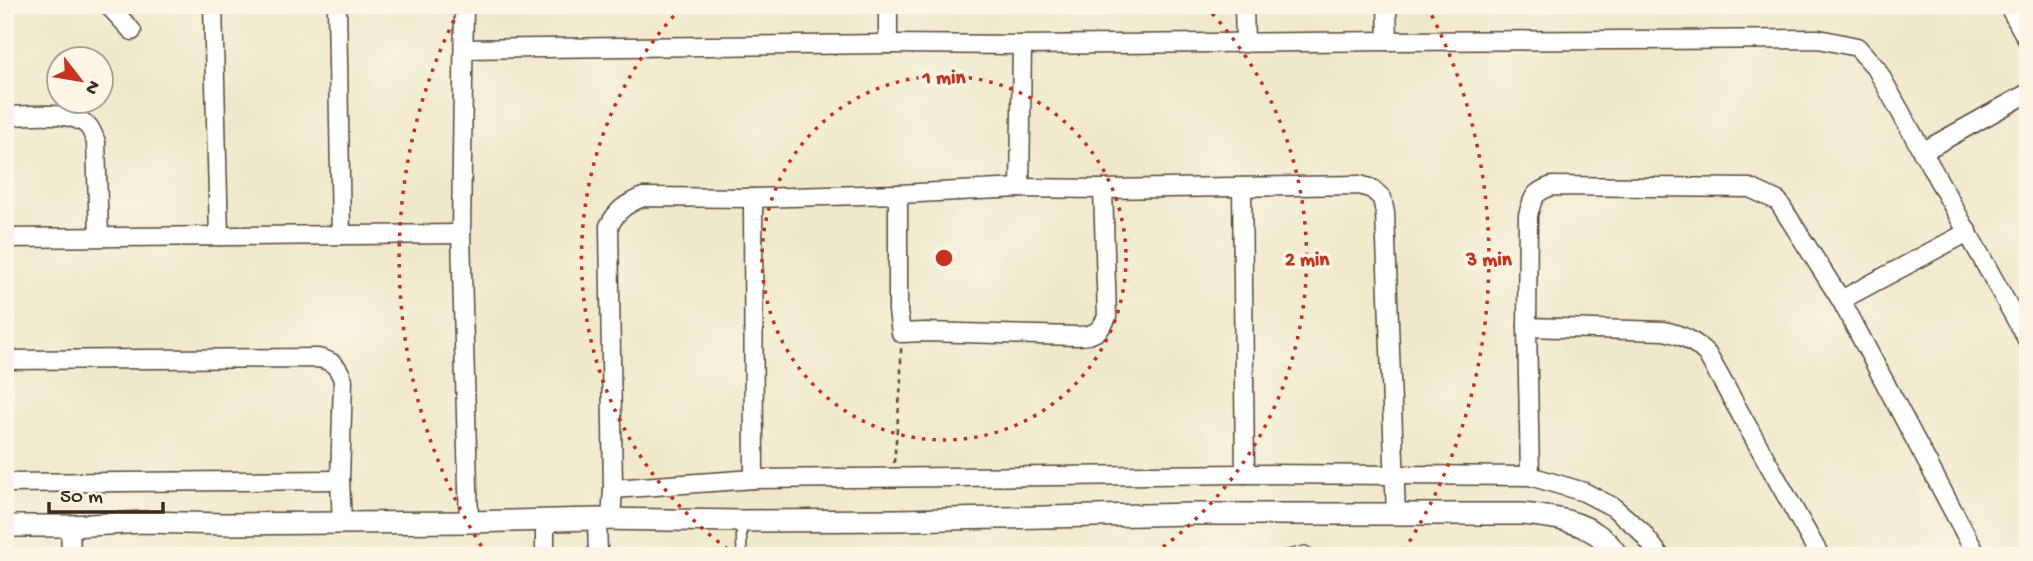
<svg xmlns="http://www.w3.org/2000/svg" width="2033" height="561" font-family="'Gochi Hand',sans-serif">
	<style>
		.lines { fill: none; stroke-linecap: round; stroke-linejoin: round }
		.service-casing { stroke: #564638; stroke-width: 12 }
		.minor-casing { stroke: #564638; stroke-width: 21 }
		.tertiary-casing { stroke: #564638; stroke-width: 24 }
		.path { stroke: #564638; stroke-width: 2.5; stroke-dasharray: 5 5; stroke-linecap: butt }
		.service { stroke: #fff; stroke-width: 9 }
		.minor { stroke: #fff; stroke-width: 18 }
		.tertiary { stroke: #fff; stroke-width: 21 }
		.ring { fill: none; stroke: #c8321e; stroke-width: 3.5; stroke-dasharray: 3.5 7 }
		.centre { fill: #c8321e; stroke: #fcf5e5; stroke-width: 3.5 }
		.ring-label { font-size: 21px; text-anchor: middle; font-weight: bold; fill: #c8321e; stroke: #fcf5e5; stroke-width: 7; stroke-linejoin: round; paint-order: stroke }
	</style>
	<rect width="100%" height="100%" fill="#fcf5e5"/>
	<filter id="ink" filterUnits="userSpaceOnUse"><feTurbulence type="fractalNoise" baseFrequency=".0143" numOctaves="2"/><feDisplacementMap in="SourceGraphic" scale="14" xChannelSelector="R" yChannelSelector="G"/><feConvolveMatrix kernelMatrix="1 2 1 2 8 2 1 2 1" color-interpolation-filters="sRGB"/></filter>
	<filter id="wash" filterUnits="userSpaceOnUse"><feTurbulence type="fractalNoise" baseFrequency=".00686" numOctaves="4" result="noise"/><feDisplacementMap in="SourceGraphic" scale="28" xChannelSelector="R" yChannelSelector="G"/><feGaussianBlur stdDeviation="1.57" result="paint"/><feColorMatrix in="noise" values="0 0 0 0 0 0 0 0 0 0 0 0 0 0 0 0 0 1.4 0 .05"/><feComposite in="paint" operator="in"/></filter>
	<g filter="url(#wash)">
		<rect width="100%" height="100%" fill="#efe8ca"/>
	</g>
	<g filter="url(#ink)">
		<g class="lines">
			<defs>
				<g id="service">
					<path d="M741,521l1,35"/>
					<path d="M1284,556l21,-5 8,5"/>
				</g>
				<g id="minor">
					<path d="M108,5l24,26"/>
					<path d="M213,5l6,231"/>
					<path d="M337,5l4,230"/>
					<path d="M464,5l-3,229 8,288"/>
					<path d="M888,5v39"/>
					<path d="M1244,5l1,38"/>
					<path d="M1387,5l1,36"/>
					<path d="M2008,5l20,36"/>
					<path d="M464,49l424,-5 134,1 366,-4 431,-2 38,8 19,21 152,273"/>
					<path d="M5,116c23,0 68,-7 84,11 3,4 5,10 7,15l3,94"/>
					<path d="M1922,152l106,-59"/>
					<path d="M1242,187l3,287"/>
					<path d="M1020,188l2,-143"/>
					<path d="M898,194v117l3,22 24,-1 152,4c16,0 23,-4 30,-19l-4,-128"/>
					<path d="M753,198l1,281"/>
					<path d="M5,238l456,-4"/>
					<path d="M1841,300l127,-68"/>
					<path d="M1527,327l137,4c19,4 30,10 43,23l113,202"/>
					<path d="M5,360l313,-2c15,3 20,8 25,22l-3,100 2,43"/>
					<path d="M1530,476l-3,-149 1,-112c5,-18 6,-23 24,-29l198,2 28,13 63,99 136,256"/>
					<path d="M5,483l335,-3"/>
					<path d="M613,489l141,-10 491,-5 285,2 54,16 29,15 27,23 20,26"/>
					<path d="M597,519l1,37"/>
					<path d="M545,520v36"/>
					<path d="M611,520l2,-31 -4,-263c8,-16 17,-22 34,-29l110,1 145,-4 122,-6 83,1 257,-4 12,4 10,9 3,15 11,302"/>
					<path d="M70,526l1,30"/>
				</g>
				<path id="tertiary" d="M5,526h65l74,-4 81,2 244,-2 128,-3 144,2 156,-1 297,-6h329c28,3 58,6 80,25 6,4 10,11 15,17"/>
			</defs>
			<!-- service casing -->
			<use href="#service" class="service-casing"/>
			<!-- minor casing -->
			<use href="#minor" class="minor-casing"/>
			<!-- tertiary casing -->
			<use href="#tertiary" class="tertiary-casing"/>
			<!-- path -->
			<path class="path" d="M894,463l7,-80v-36"/>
			<!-- service -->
			<use href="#service" class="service"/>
			<!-- minor -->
			<use href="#minor" class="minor"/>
			<!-- tertiary -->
			<use href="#tertiary" class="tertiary"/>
		</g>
	</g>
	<!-- distance rings -->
	<g class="ring">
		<circle cx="944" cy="258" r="182"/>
		<path d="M736 555A363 363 0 0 1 683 6M1205 6A363 363 0 0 1 1152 555"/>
		<path d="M487 555A545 545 0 0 1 461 6M1427 6A545 545 0 0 1 1401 555"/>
	</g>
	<circle cx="944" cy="258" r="10" class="centre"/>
	<g class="ring-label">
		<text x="944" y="83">1 min</text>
		<text x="1307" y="265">2 min</text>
		<text x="1489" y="265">3 min</text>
	</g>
	<!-- margin -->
	<rect width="2033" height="561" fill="none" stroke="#fcf5e5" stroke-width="28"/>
	<!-- north arrow -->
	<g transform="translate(80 80) rotate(121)"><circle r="33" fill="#fcf5e5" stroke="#afa495" stroke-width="2"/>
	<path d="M0-5L12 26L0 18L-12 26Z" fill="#c8321e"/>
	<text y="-10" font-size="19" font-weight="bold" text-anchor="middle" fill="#3b2a1e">N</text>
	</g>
	<!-- scale -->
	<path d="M49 502v10h114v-10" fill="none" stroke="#3b2a1e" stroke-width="3.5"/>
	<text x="60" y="502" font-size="21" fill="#3b2a1e" stroke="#fcf5e5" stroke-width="5" paint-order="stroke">50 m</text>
</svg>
